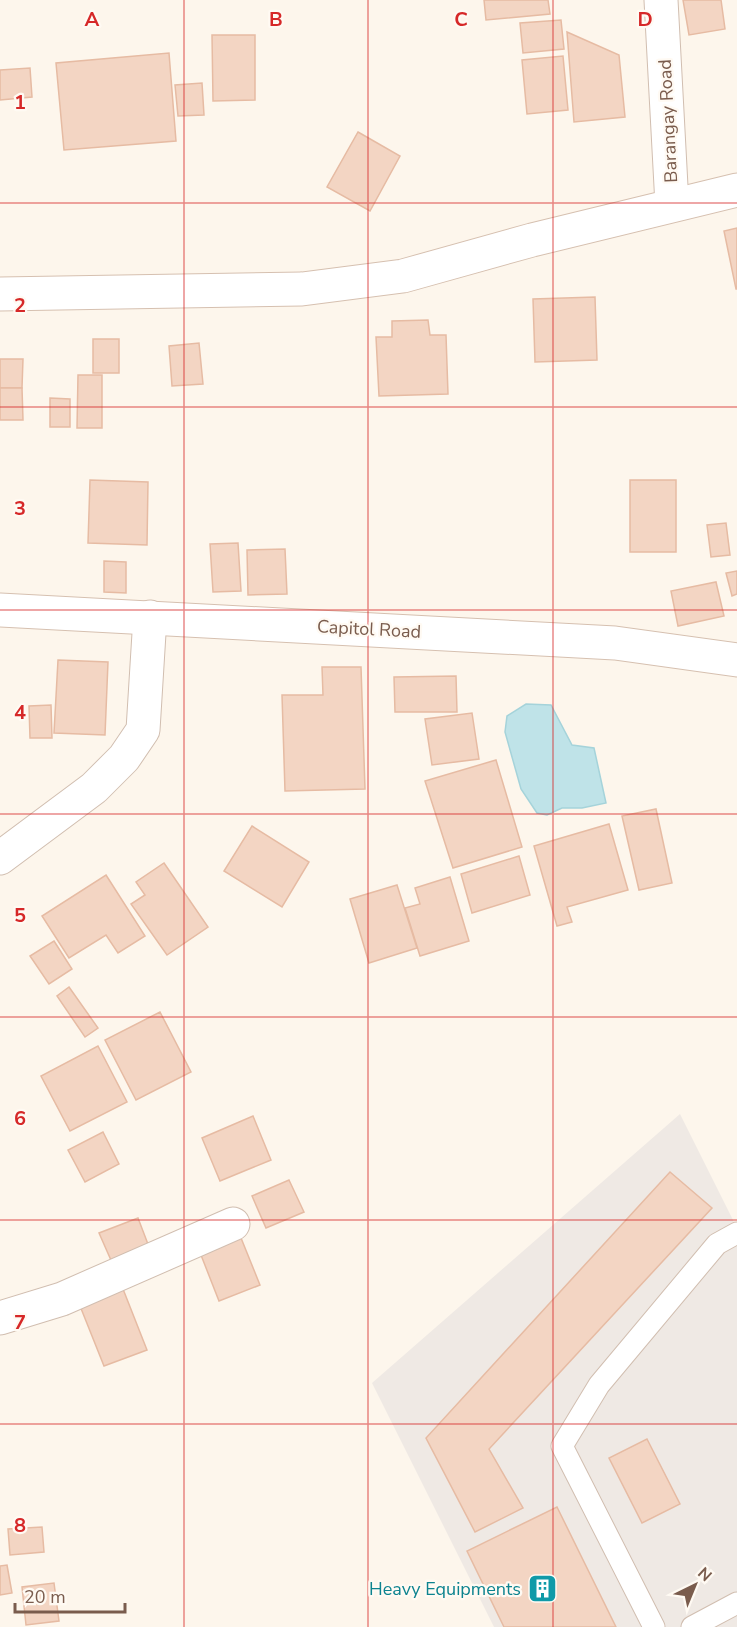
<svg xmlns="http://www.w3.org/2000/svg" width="737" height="1627" font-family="'Nunito Sans',sans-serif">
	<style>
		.industrial { fill: #efe9e4 }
		.water { fill: #bfe3e8; stroke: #a5d3da; stroke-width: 1.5 }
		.building { fill: #f3d5c3; stroke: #e6bba3; stroke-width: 1.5 }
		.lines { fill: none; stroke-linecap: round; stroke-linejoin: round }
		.lane-casing { stroke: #d1beb0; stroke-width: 23 }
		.street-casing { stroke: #d1beb0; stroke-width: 35 }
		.secondary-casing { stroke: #d6c0b0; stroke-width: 35 }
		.lane { stroke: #fff; stroke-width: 21 }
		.street { stroke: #fff; stroke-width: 33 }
		.secondary { stroke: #fff; stroke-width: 33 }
		.grid { fill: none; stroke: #d62828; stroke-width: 1.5; stroke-opacity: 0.55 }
		.labels { text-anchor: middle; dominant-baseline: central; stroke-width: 4.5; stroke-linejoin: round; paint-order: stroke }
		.street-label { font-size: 18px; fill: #7a5c4d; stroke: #fffaf3 }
		.culture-label { font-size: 18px; fill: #0d838f; stroke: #fffaf3; text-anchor: end }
		.grid-label { font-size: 20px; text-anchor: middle; font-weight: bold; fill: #d62828; stroke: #fffaf3; stroke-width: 4.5; stroke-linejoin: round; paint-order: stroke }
	</style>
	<rect width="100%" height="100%" fill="#fdf6ec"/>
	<!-- industrial -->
	<path class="industrial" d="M680,1114l57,114v399h-243l-122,-244z"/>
	<!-- water -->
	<path class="water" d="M526,704l25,1 21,40 22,3 12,55 -24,5h-20l-15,7 -10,-2 -16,-24 -16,-57 2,-16z"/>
	<!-- building -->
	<g class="building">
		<path d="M484,0h64l2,14 -64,6z"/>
		<path d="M683,0h38l4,29 -36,6z"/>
		<path d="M561,20l3,29 -41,4 -3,-30z"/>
		<path d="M567,32l52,23 6,62 -51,5z"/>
		<path d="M212,35h43v65l-42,1z"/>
		<path d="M169,53l7,88 -112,9 -8,-87z"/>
		<path d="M563,56l5,54 -41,4 -5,-54z"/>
		<path d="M30,68l2,29 -32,3v-30z"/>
		<path d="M202,83l2,32 -26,1 -3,-31z"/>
		<path d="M358,132l42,24 -30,55 -43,-24z"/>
		<path d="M737,228v61h-1l-12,-58z"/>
		<path d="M595,297l2,63 -62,2 -2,-63z"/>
		<path d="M428,320l2,15h16l2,59 -69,2 -3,-59h16v-16z"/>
		<rect x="93" y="339" width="26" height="34"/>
		<path d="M199,343l4,41 -31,2 -3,-40z"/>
		<path d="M0,359h23l-1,29h-22z"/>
		<path d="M78,375h24v53h-25z"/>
		<path d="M0,388h22l1,32h-23z"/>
		<path d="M50,398l20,1v28h-20z"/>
		<path d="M90,480l58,2 -1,63 -59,-2z"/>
		<rect x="630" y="480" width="46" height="72"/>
		<path d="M726,523l4,32 -19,2 -4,-32z"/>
		<path d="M238,543l3,48 -28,1 -3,-48z"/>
		<path d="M285,549l2,45 -39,1 -1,-45z"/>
		<path d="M104,561l22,1v31l-22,-1z"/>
		<path d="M737,571v23l-5,2 -6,-23z"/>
		<path d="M716,582l8,34 -46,10 -7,-35z"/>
		<path d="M58,660l50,2 -3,73 -51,-2z"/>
		<path d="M322,667h39l4,122 -80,2 -3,-96h41z"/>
		<path d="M456,676l1,36h-62l-1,-35z"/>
		<path d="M51,705l1,33h-22l-1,-32z"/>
		<path d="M472,713l7,46 -47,6 -7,-46z"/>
		<path d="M496,760l26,87 -69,21 -28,-87z"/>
		<path d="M656,809l16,74 -33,7 -17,-74z"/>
		<path d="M609,824l19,66 -61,17 5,15 -15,4 -23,-80z"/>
		<path d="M252,826l57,36 -27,45 -58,-36z"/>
		<path d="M519,856l11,39 -58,18 -11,-39z"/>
		<path d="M164,863l44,64 -41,28 -36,-51 14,-9 -9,-13z"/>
		<path d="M106,875l39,61 -27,17 -12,-18 -37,23 -27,-42z"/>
		<path d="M450,877l19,64 -49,15 -15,-48 15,-4 -5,-16z"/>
		<path d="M397,885l20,63 -48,15 -19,-64z"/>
		<path d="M54,941l18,28 -23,15 -19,-28z"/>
		<path d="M69,987l29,41 -13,9 -28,-41z"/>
		<path d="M160,1012l31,60 -55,28 -31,-60z"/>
		<path d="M98,1046l29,56 -57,29 -29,-55z"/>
		<path d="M253,1116l18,44 -51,21 -18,-43z"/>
		<path d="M103,1132l16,32 -34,18 -17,-32z"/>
		<path d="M670,1172l42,36 -223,241 34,59 -48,24 -49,-94z"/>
		<path d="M289,1180l15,32 -38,16 -14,-32z"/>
		<path d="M138,1218l13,34 -37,15 -15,-34z"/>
		<path d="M239,1233l21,52 -41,16 -20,-51z"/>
		<path d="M123,1289l24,61 -43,16 -24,-60z"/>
		<path d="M647,1439l33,65 -38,19 -33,-65z"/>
		<path d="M557,1507l59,120h-112l-37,-76z"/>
		<path d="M42,1527l2,25 -34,3 -2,-26z"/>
		<path d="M7,1565l5,28 -12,2v-29z"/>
		<path d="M54,1583l5,38 -33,4 -4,-38z"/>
	</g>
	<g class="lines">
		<defs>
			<g id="lane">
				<path d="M654,1627l-92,-181 37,-61 118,-141 20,-11"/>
				<path d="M692,1627l45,-24"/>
			</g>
			<g id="street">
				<path d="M661,0l11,205"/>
				<path d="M0,858l94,-70 30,-30 19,-28 7,-113"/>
				<path d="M0,1318l62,-19 171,-75"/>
			</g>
			<g id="secondary">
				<path d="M0,294l302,-5 101,-13 129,-36 205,-50"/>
				<path d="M0,610l615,33 122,17"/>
			</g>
		</defs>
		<!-- lane casing -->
		<use href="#lane" class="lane-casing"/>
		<!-- street casing -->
		<use href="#street" class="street-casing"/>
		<!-- secondary casing -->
		<use href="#secondary" class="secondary-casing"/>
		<!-- lane -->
		<use href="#lane" class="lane"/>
		<!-- street -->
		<use href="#street" class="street"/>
		<!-- secondary -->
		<use href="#secondary" class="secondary"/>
	</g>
	<!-- grid -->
	<path class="grid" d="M184,0v1627M368,0v1627M553,0v1627M0,203h737M0,407h737M0,610h737M0,814h737M0,1017h737M0,1220h737M0,1424h737"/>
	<!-- icons -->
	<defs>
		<symbol id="building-square" viewBox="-11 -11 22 22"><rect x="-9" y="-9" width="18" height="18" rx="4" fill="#0f9aa8" stroke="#fffaf3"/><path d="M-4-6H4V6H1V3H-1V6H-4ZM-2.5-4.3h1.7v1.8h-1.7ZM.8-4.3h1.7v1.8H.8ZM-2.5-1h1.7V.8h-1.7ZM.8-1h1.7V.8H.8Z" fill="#fff"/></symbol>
	</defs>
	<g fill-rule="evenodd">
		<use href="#building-square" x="526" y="1572" width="33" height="33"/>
	</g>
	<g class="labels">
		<!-- street labels -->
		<g class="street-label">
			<text transform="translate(668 121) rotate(-93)">Barangay Road</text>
			<text transform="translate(369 629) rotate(3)">Capitol Road</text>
		</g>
		<!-- culture labels -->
		<g class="culture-label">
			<text x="521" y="1589">Heavy Equipments</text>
		</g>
	</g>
	<g class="grid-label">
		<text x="92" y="26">A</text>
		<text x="276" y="26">B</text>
		<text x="461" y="26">C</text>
		<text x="645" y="26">D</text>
		<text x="20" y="109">1</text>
		<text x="20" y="312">2</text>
		<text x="20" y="515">3</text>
		<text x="20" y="719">4</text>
		<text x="20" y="922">5</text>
		<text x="20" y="1125">6</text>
		<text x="20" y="1329">7</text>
		<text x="20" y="1532">8</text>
	</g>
	<!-- north arrow -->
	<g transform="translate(695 1585) rotate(43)" stroke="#fffaf3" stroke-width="4.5" paint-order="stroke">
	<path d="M0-4.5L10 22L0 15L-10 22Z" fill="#7a5c4d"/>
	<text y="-9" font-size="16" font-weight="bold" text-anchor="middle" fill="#7a5c4d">N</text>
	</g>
	<!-- scale -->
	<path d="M15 1603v9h110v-9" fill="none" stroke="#7a5c4d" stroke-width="3"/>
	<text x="24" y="1603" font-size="18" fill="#7a5c4d" stroke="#fffaf3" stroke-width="4.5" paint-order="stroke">20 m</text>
</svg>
